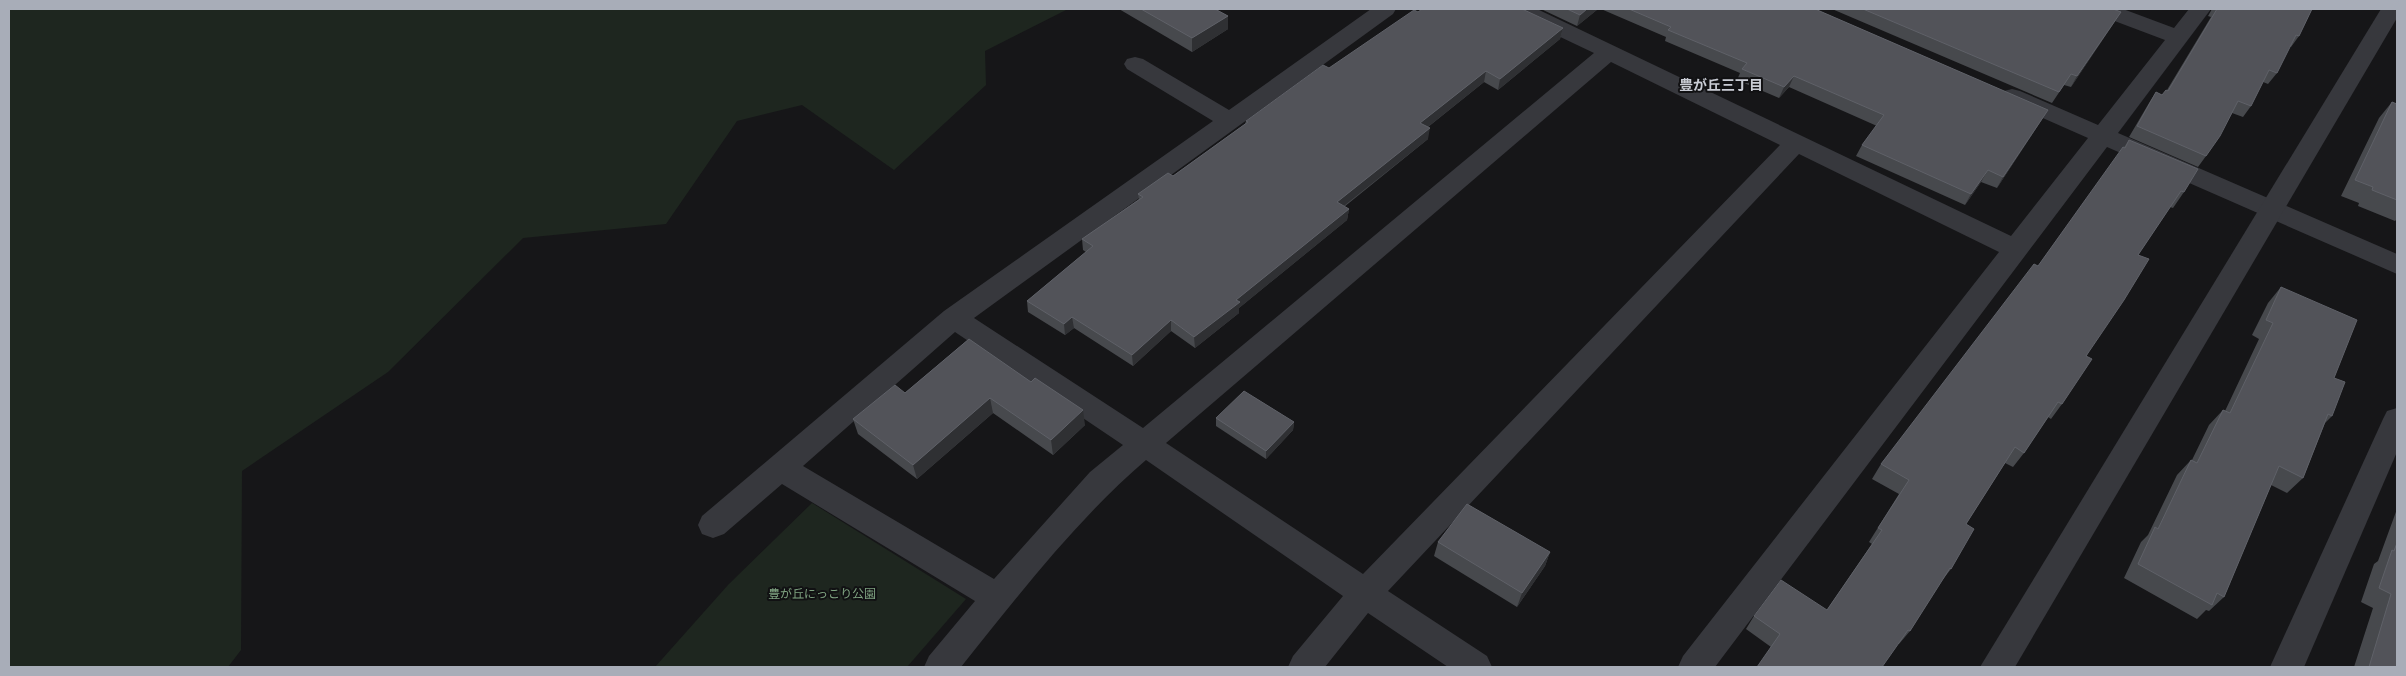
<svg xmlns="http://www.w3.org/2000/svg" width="2406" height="676" font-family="Arial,'Noto Sans JP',sans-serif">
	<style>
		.green { fill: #1e261f }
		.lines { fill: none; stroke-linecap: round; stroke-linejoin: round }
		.minor { fill: #37383d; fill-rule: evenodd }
		.tertiary { fill: #37383d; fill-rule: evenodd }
		.wall { fill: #47494d }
		.shaded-wall { fill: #2f3033 }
		.building { fill: #525359; stroke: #5f6168 }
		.labels { text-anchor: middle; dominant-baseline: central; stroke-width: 4; stroke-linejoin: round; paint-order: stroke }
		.park-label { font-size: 12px; fill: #7fa381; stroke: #111113 }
		.neighbourhood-label { font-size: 14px; font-weight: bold; fill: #c9ccd4; stroke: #111113 }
	</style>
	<rect width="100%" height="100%" fill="#161618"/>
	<!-- green -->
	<g class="green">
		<path d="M9,9h1059l-83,42 1,34 -92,85 -92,-65 -65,16 -71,103 -143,14 -135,134 -146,99 -1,179 -13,17h-219z"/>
		<path d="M812,503l154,96 -59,68h-252l73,-82z"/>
	</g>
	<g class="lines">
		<!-- minor -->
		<g class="minor">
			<path d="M1371,9h25l-3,5 -419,304 169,110 451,-375 -82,-39 -3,-5h28l474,227 77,-98 -84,-37 -4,-5 4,-5 8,-2 8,2 78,34 67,-85 -69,-26 -3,-5h30l51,19 15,-19h22l-93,124 279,121v20l-290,-127 -392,520h-37l5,-11 316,-404 -200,-98 -411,437 99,65 5,11h-44l-80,-54 -43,54h-37l5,-11 50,-60 -197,-136c-70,60 -128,136 -185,207h-37l5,-11 46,-55 -193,-117 -58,50 -11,4 -11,-4 -4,-9 4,-9 242,-205 269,-190 -86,-52 -3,-5 3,-5 8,-2 8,2 86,51zM1611,62l169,83 -417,429 -197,-131zM955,332l168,113 -33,27 -96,107 -191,-113z"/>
			<path d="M2397,408v44l-93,215h-34l113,-248 4,-8z"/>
		</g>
		<!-- tertiary -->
		<path class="tertiary" d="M2381,9h16v9l-382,649h-35z"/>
	</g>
	<!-- wall -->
	<g class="wall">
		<path d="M1119,9h96l13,7v13l-36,23z"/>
		<path d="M1541,9h57l-21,17z"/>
		<path d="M1601,9h214l233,101 -51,78 -16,-6 -16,23 -109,-49 6,-11 15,-19 -88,-39 -10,11 -42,-18 3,-7 -75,-32 1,-4z"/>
		<path d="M1832,9h281l8,3 -50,75 -7,-2 -12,18z"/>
		<path d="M2212,9h100l-13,27 -8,11 -1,-1 -13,27 -9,11 -5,-2 -12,24 -8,11 -11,-4 -26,43 -8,11 -69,-30 20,-34 7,-11 6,3 5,-5 44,-73 -3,-1z"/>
		<path d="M1418,12l145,16 -3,11 -62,51 -14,-8 -56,45v12l-84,68 5,2 -2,11 -108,88v5l-44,35 -24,-17 -38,35 -59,-38 -9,7 -37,-23 -1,-11 59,-49 -3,-2 -1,-11 57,-40 -1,-5 35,-18 72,-52 1,-3z"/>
		<path d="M2392,102l5,2v-1v116l-2,2 -37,-15 1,-3 -18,-7 38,-78z"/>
		<path d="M2129,140l55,52 -11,16 -3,-1 -32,48 -76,149 -11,15 -3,-2 -24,36 -11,14 -8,-4 -39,61 -15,45 -11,14 -30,48 -11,13 -128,3 -25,-18 8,-13 73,-6 45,-66 -3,-2 30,-48 -27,-15 9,-15 157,-198z"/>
		<path d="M2281,287l53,91 -2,38 -7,7 -22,55 -16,15 -16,-8 -47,112 -15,14 -3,-1 -9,9 -73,-41 17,-36 7,-7 29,-60 14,-15h1l17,-35 14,-15 2,1 34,-72 -7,-4 16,-32z"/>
		<path d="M969,339l116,86 -32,30 -60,-42 -76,66 -59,-45 -5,-15 52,-26z"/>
		<path d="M1216,418l78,4 -1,8 -27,29 -50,-33z"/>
		<path d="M2397,509v158h-43l19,-59 -12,-6 13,-38 4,-3z"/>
		<path d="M1438,542l112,10 -5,14 -28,41 -83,-51z"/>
	</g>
	<!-- shaded-wall -->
	<g class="shaded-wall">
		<path d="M1587,9h11l-21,17 3,-11z"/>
		<path d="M2121,12l-7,11 -43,64 6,-11z"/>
		<path d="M1228,16v13l-36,23v-14z"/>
		<path d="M1563,28l-3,11 -62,51 2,-11z"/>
		<path d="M1486,71l-2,11 -65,52 1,-11z"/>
		<path d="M1794,76l-5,11 -10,11 5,-11z"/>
		<path d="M2048,110l-7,11 -44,67 6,-11z"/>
		<path d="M1430,128l-2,11 -93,74 2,-11z"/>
		<path d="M1988,170l-7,12 -16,23 6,-11z"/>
		<path d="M1349,209l-2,11 -108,88v5l-44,35 -1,-11 42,-37z"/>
		<path d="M1072,317l2,11 -9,7 -1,-11z"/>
		<path d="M1171,320v11l-38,35 -1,-11z"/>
		<path d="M990,398l3,15 -76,66 -4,-14z"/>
		<path d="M1083,410l2,15 -32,30 -2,-15z"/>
		<path d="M1294,422l-1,8 -27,29v-8z"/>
		<path d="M1550,552l-5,14 -28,41 5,-14z"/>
	</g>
	<!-- building -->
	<g class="building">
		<path d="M1141,9h74l13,7 -36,22z"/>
		<path d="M1422,9h100l41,19 -63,51 -14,-8 -66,52 10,5 -93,74 12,7 -113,91 4,2 -46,35 -23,-17 -39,35 -60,-38 -8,7 -37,-23 66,-55 -11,-7 61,-42 -5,-3 30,-21 5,3 75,-54 -2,-1 77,-56 6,3 85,-58 4,2z"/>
		<path d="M1567,9h20l-7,6z"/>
		<path d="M1629,9h186l233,101 -45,67 -15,-7 -17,24 -109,-49 22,-30 -90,-39 -10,11 -42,-18 5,-6 -79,-33 3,-3z"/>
		<path d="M1863,9h250l8,3 -44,64 -6,-2 -12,18z"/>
		<path d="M2217,9h95l-13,27 -3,-1 -19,38 -8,-3 -18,36 -13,-5 -18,35 -14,20 -69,-30 19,-34 6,3 4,-5 2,1z"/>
		<path d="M2392,102l5,2v96l-25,-10 1,-3 -18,-7z"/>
		<path d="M2129,140l69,29 -14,23 -3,-1 -43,64 11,4 -25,41 -38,56 6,3 -30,45 -4,-2 -34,51 -9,-6 -49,77 8,5 -23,40 -1,-1 -40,63 -2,-1 -26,37h-125l23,-33 -26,-18 27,-36 46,30 55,-80 -4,-2 31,-48 -28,-16 153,-200 4,2 85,-119 2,1z"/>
		<path d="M2281,287l76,33 -23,58 11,4 -13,34 -4,-2 -25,64 -24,-12 -55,131 -7,-4 -5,12 -74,-41 17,-37 3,2 33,-69 6,3 26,-53 7,3 43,-90 -7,-3z"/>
		<path d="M969,339l62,43 4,-4 48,32 -32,30 -61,-42 -77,67 -60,-46 42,-34 10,8z"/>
		<path d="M1244,391l50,31 -28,29 -50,-33z"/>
		<path d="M1467,504l83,48 -28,41 -84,-51z"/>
		<path d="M2397,543v124h-28l22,-73 -12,-6 13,-38 2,1z"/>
	</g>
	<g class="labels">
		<!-- park labels -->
		<g class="park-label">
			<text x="822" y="594">豊が丘にっこり公園</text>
		</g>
		<!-- neighbourhood labels -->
		<g class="neighbourhood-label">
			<text x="1721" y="85">豊が丘三丁目</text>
		</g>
	</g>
	<!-- border -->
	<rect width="2406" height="676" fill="none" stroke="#a8adb8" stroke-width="20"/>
</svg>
